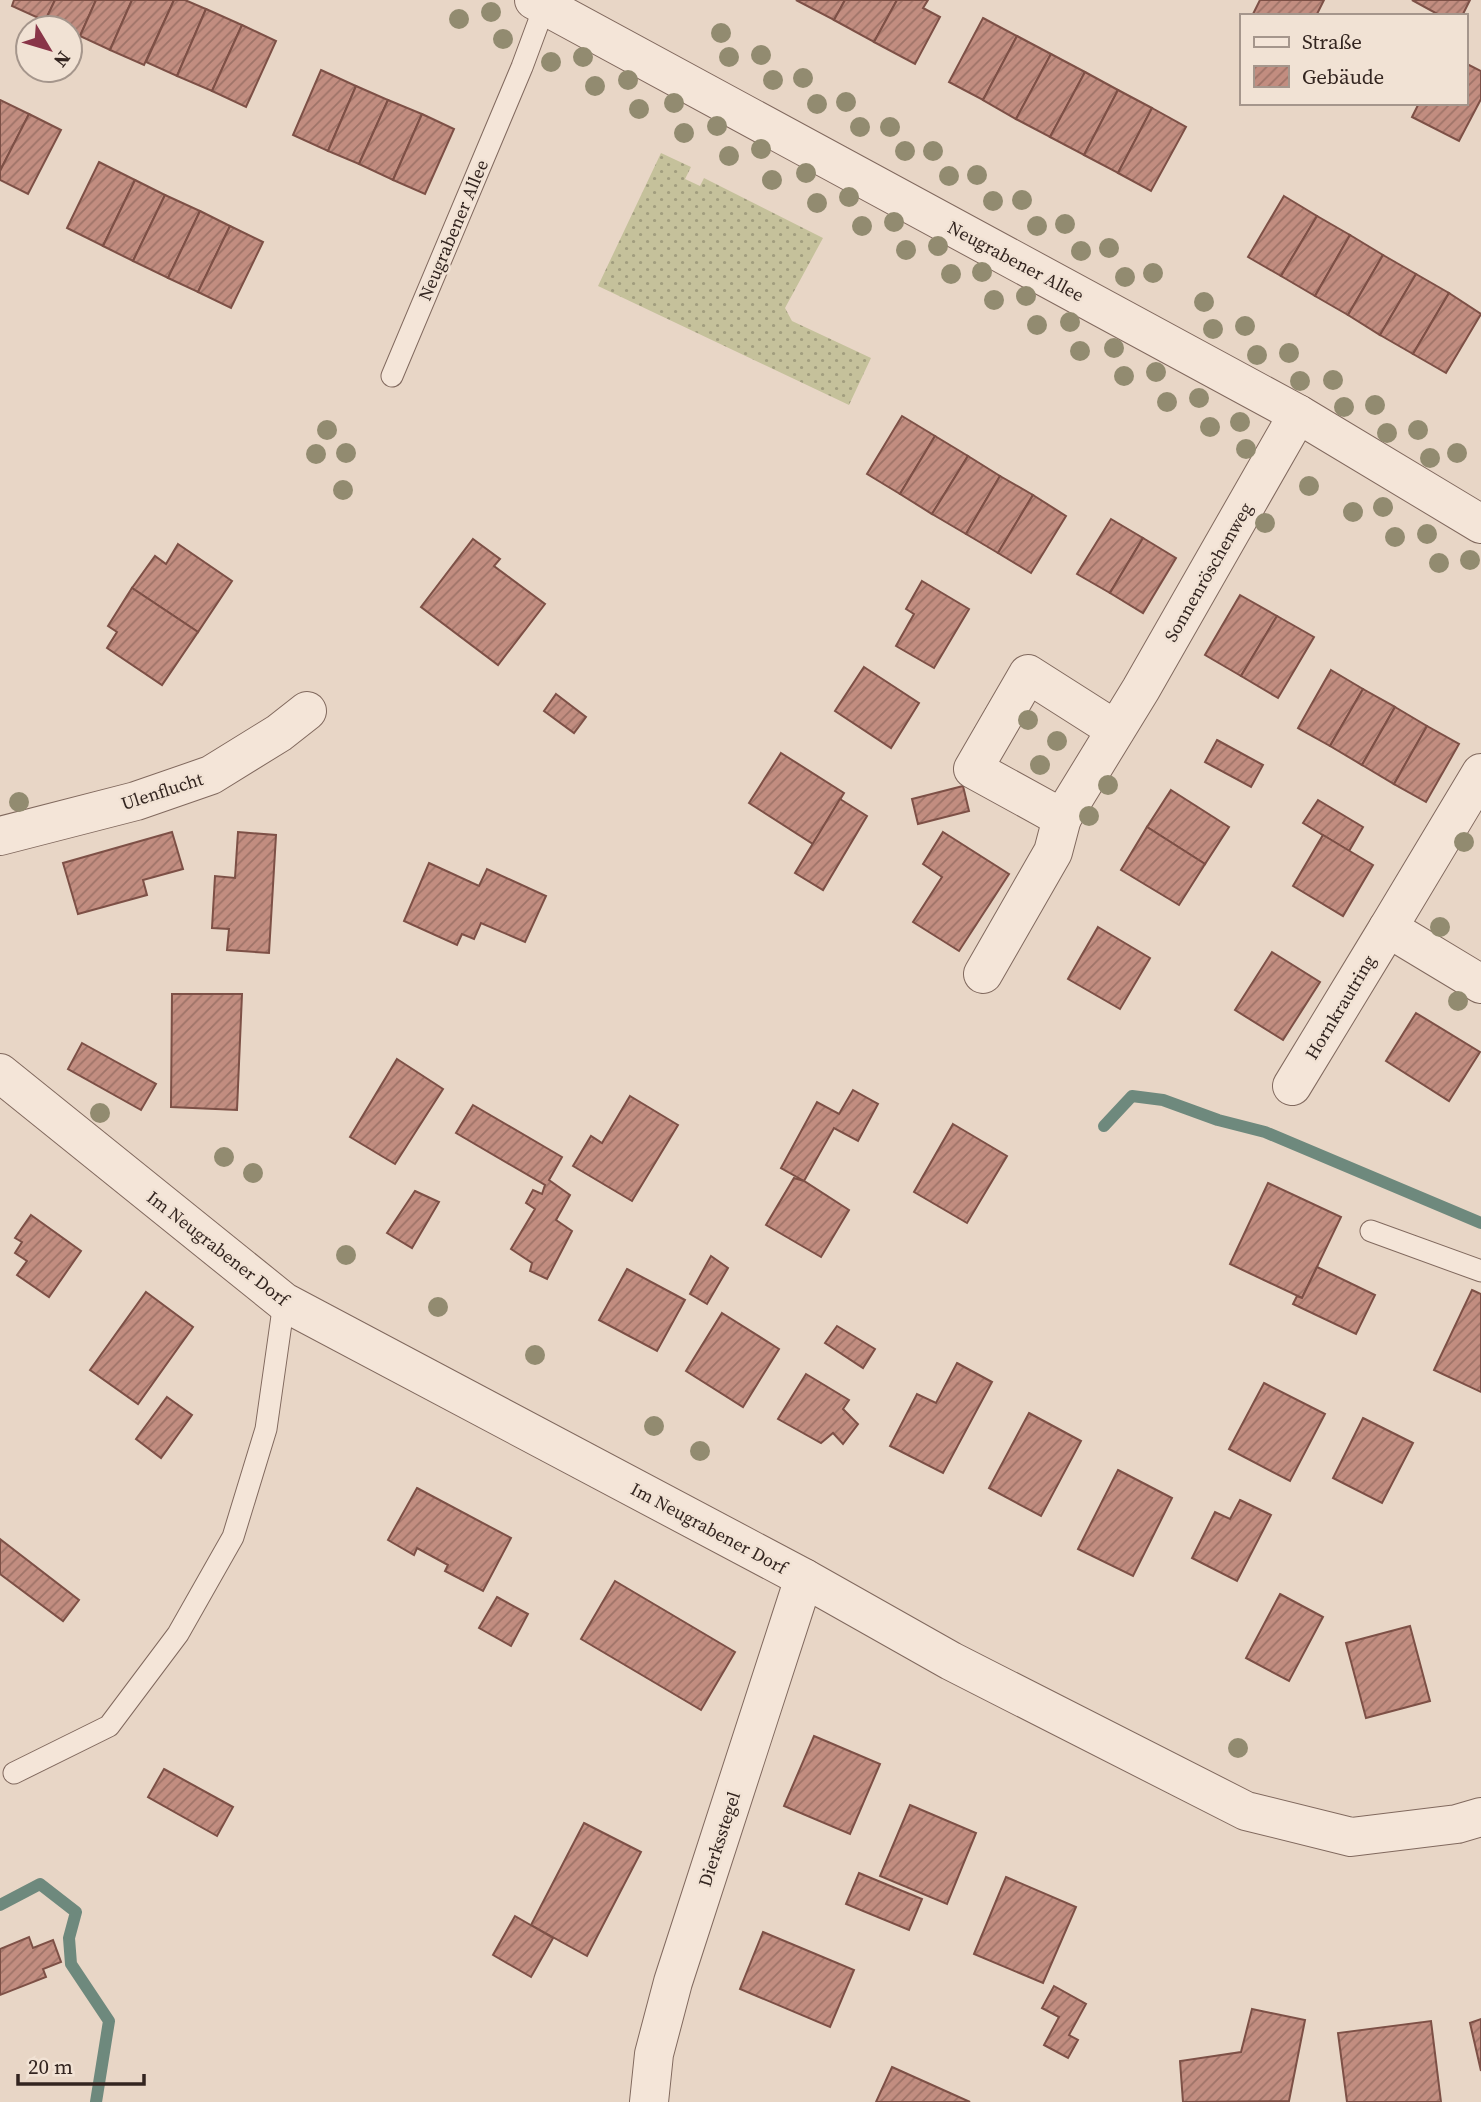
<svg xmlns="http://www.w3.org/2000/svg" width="1481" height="2102" font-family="'Source Serif 4',serif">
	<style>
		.grass { fill: url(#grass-dots) }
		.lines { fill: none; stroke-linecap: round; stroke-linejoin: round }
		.stream { stroke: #6e897d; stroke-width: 12 }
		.building { fill: url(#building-hatch); stroke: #7d5046; stroke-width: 2 }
		.lane-casing { stroke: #81695e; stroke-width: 23 }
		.street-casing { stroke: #81695e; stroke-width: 40 }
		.lane { stroke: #f4e5d8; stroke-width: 21 }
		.street { stroke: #f4e5d8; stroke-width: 38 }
		.tree { fill: #928b70 }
		.labels { text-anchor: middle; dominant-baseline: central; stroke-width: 5; stroke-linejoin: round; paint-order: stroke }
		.street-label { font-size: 18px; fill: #332520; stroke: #f1e2d4 }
	</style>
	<defs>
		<pattern id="grass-dots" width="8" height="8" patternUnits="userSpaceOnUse" patternTransform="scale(1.75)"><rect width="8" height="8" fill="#c5c19b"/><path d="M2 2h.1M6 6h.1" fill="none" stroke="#a19d7e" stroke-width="1.8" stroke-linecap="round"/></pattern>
		<pattern id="building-hatch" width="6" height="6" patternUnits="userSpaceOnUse" patternTransform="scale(1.75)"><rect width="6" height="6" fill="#c28d80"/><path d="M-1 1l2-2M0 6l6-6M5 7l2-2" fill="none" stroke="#9e7368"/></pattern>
	</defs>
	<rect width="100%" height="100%" fill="#e8d6c6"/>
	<!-- grass -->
	<path class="grass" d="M661,153l30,14 -6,12 15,7 4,-8 119,60 -38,70 7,13 79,37 -22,47 -251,-119z"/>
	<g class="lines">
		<!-- stream -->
		<g class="stream">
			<path d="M1104,1126l28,-30 31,4 55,20 47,12 216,91"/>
			<path d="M0,1905l40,-21 36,28 -7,26 2,26 38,57 -13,81"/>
		</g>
	</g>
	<!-- building -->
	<g class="building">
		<path d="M14,0h41l-10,21 -33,-15z"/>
		<path d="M55,0h41l-16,36 -10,-4v-4h-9l-16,-7z"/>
		<path d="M96,0h36l-22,50 -30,-14z"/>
		<path d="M132,0h42l-30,65 -34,-15z"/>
		<path d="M174,0h11l21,9 -29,67 -31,-14z"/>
		<path d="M796,0h49l-11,20z"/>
		<path d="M845,0h52l-23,42 -40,-22z"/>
		<path d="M897,0h31l-5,8 17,9 -25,47 -41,-22z"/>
		<path d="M1260,0h64l-8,16h-64z"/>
		<path d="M1412,0h58l-8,16h-21z"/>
		<path d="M206,9l36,16 -30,66 -35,-15z"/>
		<path d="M983,18l34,18 -34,64 -34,-18z"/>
		<path d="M242,25l34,16 -30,66 -34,-16z"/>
		<path d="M1017,36l34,18 -35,65 -33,-19z"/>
		<path d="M1051,54l34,18 -35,65 -34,-18z"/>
		<path d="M1465,63l16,8v28l-22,42 -47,-24 7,-14h46z"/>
		<path d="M321,70l35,16 -28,65 -35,-16z"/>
		<path d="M1085,72l33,18 -34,65 -34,-18z"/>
		<path d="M356,86l32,14 -29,64 -31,-13z"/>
		<path d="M1118,90l34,18 -34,65 -34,-18z"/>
		<path d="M0,100l29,14 -29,57z"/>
		<path d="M388,100l34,14 -29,66 -34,-16z"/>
		<path d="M1152,108l34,19 -35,64 -33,-18z"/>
		<path d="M29,114l32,16 -33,64 -28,-14v-9z"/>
		<path d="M422,114l32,15 -29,65 -32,-14z"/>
		<path d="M99,162l36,18 -32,66 -36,-18z"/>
		<path d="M135,180l30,15 -32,66 -30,-15z"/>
		<path d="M165,195l35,16 -32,67 -35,-17z"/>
		<path d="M1284,196l33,20 -36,60 -33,-19z"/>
		<path d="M200,211l30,15 -32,66 -30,-14z"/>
		<path d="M1317,216l33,19 -35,61 -34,-20z"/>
		<path d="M230,226l33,16 -32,66 -33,-16z"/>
		<path d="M1350,235l33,20 -35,60 -33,-19z"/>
		<path d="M1383,255l33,19 -36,61 -32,-20z"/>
		<path d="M1416,274l33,19 -36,61 -33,-19z"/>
		<path d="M1449,293l32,21 -35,59 -33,-19z"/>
		<path d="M902,416l33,20 -35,58 -33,-20z"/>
		<path d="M935,436l33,20 -36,58 -32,-20z"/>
		<path d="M968,456l32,20 -34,58 -34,-20z"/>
		<path d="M1000,476l33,19 -35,58 -32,-19z"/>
		<path d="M1033,495l33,21 -35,57 -33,-20z"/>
		<path d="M1111,519l32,19 -33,55 -33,-19z"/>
		<path d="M1143,538l33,20 -33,55 -33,-20z"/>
		<path d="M473,539l27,20 -6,7 51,38 -47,61 -77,-58z"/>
		<path d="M178,544l54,37 -34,51 -66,-44 23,-32 11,8z"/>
		<path d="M922,581l47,28 -35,59 -38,-22 18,-32 -8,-5z"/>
		<path d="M132,588l66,44 -36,53 -55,-37 10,-16 -9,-6z"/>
		<path d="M1240,595l37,21 -36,60 -36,-21z"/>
		<path d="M1277,616l37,21 -36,61 -37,-22z"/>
		<path d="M864,667l55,36 -28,45 -56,-37z"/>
		<path d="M1331,670l32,19 -33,57 -32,-18z"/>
		<path d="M1363,689l32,18 -33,58 -32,-19z"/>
		<path d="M556,694l30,23 -12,16 -30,-22z"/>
		<path d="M1395,707l32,19 -33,58 -32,-19z"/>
		<path d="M1427,726l32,18 -33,58 -32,-18z"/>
		<path d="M1217,740l46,25 -12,22 -46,-25z"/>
		<path d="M781,753l63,40 -31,51 -64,-41z"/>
		<path d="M963,786l6,25 -51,13 -6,-25z"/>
		<path d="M1171,790l58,37 -24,37 -58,-37z"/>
		<path d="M840,799l27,17 -44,74 -28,-17z"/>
		<path d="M1318,800l45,27 -14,24 -46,-28z"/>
		<path d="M1147,827l58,37 -26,41 -58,-35z"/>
		<path d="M172,832l11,37 -40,11 4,15 -69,19 -15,-51z"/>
		<path d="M238,832l38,3 -7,118 -42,-3 2,-21 -17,-1 3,-52 20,2z"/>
		<path d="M943,832l66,42 -50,77 -46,-29 29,-45 -19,-13z"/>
		<path d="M1323,835l50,30 -30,51 -50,-30z"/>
		<path d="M429,863l50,23 8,-17 59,27 -21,46 -44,-19 -7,16 -12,-5 -5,11 -53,-24z"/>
		<path d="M1098,927l52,31 -30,51 -52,-30z"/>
		<path d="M1272,952l48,30 -37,58 -48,-30z"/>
		<path d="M172,994h70l-5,116 -66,-3z"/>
		<path d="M1416,1013l64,39 -31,49 -63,-40z"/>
		<path d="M82,1043l74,41 -15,26 -73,-41z"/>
		<path d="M397,1059l46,30 -48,75 -45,-27z"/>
		<path d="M853,1090l25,14 -20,37 -24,-13 -30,53 -23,-13 36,-66 22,12z"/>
		<path d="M630,1096l48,29 -46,76 -59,-35 18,-30 11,7z"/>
		<path d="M473,1105l89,52 -13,23 21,15 -14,25 16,11 -25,48 -17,-8 2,-8 -21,-14 24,-40 -9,-6 7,-13 9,4 3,-9 -89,-52z"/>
		<path d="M953,1124l54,32 -40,67 -53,-31z"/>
		<path d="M794,1178l10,3 45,29 -28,47 -55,-32z"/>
		<path d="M1268,1183l73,34 -39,81 -72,-34z"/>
		<path d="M415,1191l24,11 -27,46 -25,-15z"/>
		<path d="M31,1215l50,36 -32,46 -32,-22 10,-14 -12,-8 7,-11 -7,-4z"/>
		<path d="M711,1256l17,12 -21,36 -17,-10z"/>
		<path d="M1317,1267l58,28 -19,39 -63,-30 4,-8 5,2z"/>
		<path d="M627,1269l58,31 -28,51 -58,-31z"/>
		<path d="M1472,1290l9,4v98l-47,-22z"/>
		<path d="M146,1292l47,35 -55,77 -48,-34z"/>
		<path d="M722,1313l57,36 -36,58 -57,-36z"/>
		<path d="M837,1326l38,23 -12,19 -38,-25z"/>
		<path d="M957,1363l35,19 -49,91 -53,-27 27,-52 19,9z"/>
		<path d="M806,1374l43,26 -6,9 15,15 -15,20 -10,-11 -12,10 -43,-24z"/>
		<path d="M1264,1383l61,31 -35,67 -61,-32z"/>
		<path d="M167,1397l25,18 -31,43 -25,-19z"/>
		<path d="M1029,1413l52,28 -40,75 -52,-28z"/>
		<path d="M1363,1418l50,25 -31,60 -49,-25z"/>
		<path d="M1118,1470l54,28 -39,78 -55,-27z"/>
		<path d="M417,1488l94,50 -28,53 -38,-20 3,-6 -31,-17 -3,7 -26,-15z"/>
		<path d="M1240,1500l31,15 -34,66 -45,-23 23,-46 15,7z"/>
		<path d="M0,1539l79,61 -16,21 -63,-47z"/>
		<path d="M615,1581l120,71 -34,58 -120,-71z"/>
		<path d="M1280,1594l43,23 -34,64 -43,-23z"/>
		<path d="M497,1597l31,17 -17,32 -32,-18z"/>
		<path d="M1410,1626l20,75 -64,17 -20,-75z"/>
		<path d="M814,1736l66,28 -30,70 -66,-28z"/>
		<path d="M164,1769l69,38 -16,29 -69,-39z"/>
		<path d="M910,1805l66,28 -29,71 -67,-28z"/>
		<path d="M584,1823l57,29 -54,104 -56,-31z"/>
		<path d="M859,1873l63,26 -13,31 -63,-26z"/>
		<path d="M1006,1877l70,30 -33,76 -69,-29z"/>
		<path d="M515,1916l38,22 -22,39 -38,-22z"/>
		<path d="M763,1932l91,38 -24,57 -90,-38z"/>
		<path d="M29,1937l4,11 20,-8 8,22 -18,7 3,8 -46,18v-46z"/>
		<path d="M1054,1986l32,18 -17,31 9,5 -10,18 -24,-13 15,-28 -17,-9z"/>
		<path d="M1252,2009l53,11 -16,81 -106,1 -3,-41 61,-9z"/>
		<path d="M1481,2019v52l-11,-48z"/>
		<path d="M1431,2021l10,81h-94l-9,-69z"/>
		<path d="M892,2067l78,35h-94z"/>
	</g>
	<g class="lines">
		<defs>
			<g id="lane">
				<path d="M392,376l130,-309 23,-62"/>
				<path d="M1371,1231l110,40"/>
				<path d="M14,1773l95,-47 69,-92 55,-97 33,-108 18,-127"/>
			</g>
			<g id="street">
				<path d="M534,0l764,414 183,110"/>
				<path d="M1116,730l-88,-56 -55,95 89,49 79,-129 157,-275"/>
				<path d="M1481,773l-93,155 93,56"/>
				<path d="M0,836l136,-35 75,-26 68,-42 28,-22"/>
				<path d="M983,974l70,-122 9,-34"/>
				<path d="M0,1073l284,229 520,276 147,83 295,150 105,26 106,-13 24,-7"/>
				<path d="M1292,1086l96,-158"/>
				<path d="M649,2102l5,-48 19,-72 131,-404"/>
			</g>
		</defs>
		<!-- lane casing -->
		<use href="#lane" class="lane-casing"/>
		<!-- street casing -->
		<use href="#street" class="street-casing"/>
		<!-- lane -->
		<use href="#lane" class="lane"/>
		<!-- street -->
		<use href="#street" class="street"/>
	</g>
	<!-- trees -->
	<g class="tree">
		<circle cx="491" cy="12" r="10"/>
		<circle cx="459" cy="19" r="10"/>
		<circle cx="721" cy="33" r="10"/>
		<circle cx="503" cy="39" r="10"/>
		<circle cx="761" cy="55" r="10"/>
		<circle cx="583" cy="57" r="10"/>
		<circle cx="729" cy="57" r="10"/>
		<circle cx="551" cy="62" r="10"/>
		<circle cx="803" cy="78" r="10"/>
		<circle cx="628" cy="80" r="10"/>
		<circle cx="773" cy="80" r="10"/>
		<circle cx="595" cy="86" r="10"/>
		<circle cx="846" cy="102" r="10"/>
		<circle cx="674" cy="103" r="10"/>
		<circle cx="817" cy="104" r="10"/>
		<circle cx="639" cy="109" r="10"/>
		<circle cx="717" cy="126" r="10"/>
		<circle cx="860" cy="127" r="10"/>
		<circle cx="890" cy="127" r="10"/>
		<circle cx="684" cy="133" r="10"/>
		<circle cx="761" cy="149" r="10"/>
		<circle cx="905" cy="151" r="10"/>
		<circle cx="933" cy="151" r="10"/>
		<circle cx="729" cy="156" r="10"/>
		<circle cx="806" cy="173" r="10"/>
		<circle cx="977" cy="175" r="10"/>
		<circle cx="949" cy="176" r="10"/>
		<circle cx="772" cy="180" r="10"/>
		<circle cx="849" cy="197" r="10"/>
		<circle cx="1022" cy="200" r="10"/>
		<circle cx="993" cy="201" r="10"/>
		<circle cx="817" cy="203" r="10"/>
		<circle cx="894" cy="222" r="10"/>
		<circle cx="1065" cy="224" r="10"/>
		<circle cx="862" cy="226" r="10"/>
		<circle cx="1037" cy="226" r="10"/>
		<circle cx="938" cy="246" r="10"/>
		<circle cx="1109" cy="248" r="10"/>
		<circle cx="906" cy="250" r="10"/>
		<circle cx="1081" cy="251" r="10"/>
		<circle cx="982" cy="272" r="10"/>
		<circle cx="1153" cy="273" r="10"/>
		<circle cx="951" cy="274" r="10"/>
		<circle cx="1125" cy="277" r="10"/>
		<circle cx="1026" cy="296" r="10"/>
		<circle cx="994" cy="300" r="10"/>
		<circle cx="1204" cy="302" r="10"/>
		<circle cx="1070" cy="322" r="10"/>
		<circle cx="1037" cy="325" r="10"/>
		<circle cx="1245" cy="326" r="10"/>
		<circle cx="1213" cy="329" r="10"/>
		<circle cx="1114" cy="348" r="10"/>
		<circle cx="1080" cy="351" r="10"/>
		<circle cx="1289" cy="353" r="10"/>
		<circle cx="1257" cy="355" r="10"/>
		<circle cx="1156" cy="372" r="10"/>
		<circle cx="1124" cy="376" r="10"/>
		<circle cx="1333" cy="380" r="10"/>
		<circle cx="1300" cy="381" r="10"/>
		<circle cx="1199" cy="398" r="10"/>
		<circle cx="1167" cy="402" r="10"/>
		<circle cx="1375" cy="405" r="10"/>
		<circle cx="1344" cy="407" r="10"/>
		<circle cx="1240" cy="422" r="10"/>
		<circle cx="1210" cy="427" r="10"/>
		<circle cx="327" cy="430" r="10"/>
		<circle cx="1418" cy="430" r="10"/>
		<circle cx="1387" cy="433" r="10"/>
		<circle cx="1246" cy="449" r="10"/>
		<circle cx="346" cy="453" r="10"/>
		<circle cx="1457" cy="453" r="10"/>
		<circle cx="316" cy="454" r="10"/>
		<circle cx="1430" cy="458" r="10"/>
		<circle cx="1309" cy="486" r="10"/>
		<circle cx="343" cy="490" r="10"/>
		<circle cx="1383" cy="507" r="10"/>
		<circle cx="1353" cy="512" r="10"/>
		<circle cx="1265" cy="523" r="10"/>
		<circle cx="1427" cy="534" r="10"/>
		<circle cx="1395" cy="537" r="10"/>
		<circle cx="1470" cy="560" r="10"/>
		<circle cx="1439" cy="563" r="10"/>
		<circle cx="1028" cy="720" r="10"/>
		<circle cx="1057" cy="741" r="10"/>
		<circle cx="1040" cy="765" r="10"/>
		<circle cx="1108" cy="785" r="10"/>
		<circle cx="19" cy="802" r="10"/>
		<circle cx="1089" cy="816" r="10"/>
		<circle cx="1464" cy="842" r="10"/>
		<circle cx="1440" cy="927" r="10"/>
		<circle cx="1458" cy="1001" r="10"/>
		<circle cx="100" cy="1113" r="10"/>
		<circle cx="224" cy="1157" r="10"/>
		<circle cx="253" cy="1173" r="10"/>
		<circle cx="346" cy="1255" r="10"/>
		<circle cx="438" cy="1307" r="10"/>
		<circle cx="535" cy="1355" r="10"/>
		<circle cx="654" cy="1426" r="10"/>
		<circle cx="700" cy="1451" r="10"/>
		<circle cx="1238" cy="1748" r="10"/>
	</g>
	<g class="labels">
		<!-- street labels -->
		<g class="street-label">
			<text transform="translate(453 230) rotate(-67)">Neugrabener Allee</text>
			<text transform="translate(1016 261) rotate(28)">Neugrabener Allee</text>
			<text transform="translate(1208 572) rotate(-60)">Sonnenröschenweg</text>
			<text transform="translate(162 791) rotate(-18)">Ulenflucht</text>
			<text transform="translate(1340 1007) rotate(-59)">Hornkrautring</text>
			<text transform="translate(218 1248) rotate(38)">Im Neugrabener Dorf</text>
			<text transform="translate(709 1528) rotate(28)">Im Neugrabener Dorf</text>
			<text transform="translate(719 1839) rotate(-72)">Dierksstegel</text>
		</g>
	</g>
	<!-- legend -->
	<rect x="1240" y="14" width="228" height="91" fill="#f1e2d4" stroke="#a5968c" stroke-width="2"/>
	<rect x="1254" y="37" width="35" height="10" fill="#f4e5d8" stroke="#a5968c" stroke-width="2"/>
	<text x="1302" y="49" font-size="21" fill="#332520">Straße</text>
	<rect x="1254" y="66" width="35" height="21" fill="url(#building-hatch)" stroke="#a5968c" stroke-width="2"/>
	<text x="1302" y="84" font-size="21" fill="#332520">Gebäude</text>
	<!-- north arrow -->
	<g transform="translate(49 49) rotate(128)"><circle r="33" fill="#f1e2d4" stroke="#a5968c" stroke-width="2"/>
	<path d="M0-5L12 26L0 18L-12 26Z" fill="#893548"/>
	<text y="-10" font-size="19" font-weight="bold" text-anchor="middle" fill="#332520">N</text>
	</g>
	<!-- scale -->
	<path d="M18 2074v10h126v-10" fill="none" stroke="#332520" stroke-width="3.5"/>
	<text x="28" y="2074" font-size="21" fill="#332520" stroke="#f1e2d4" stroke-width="5" paint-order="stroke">20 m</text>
</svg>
